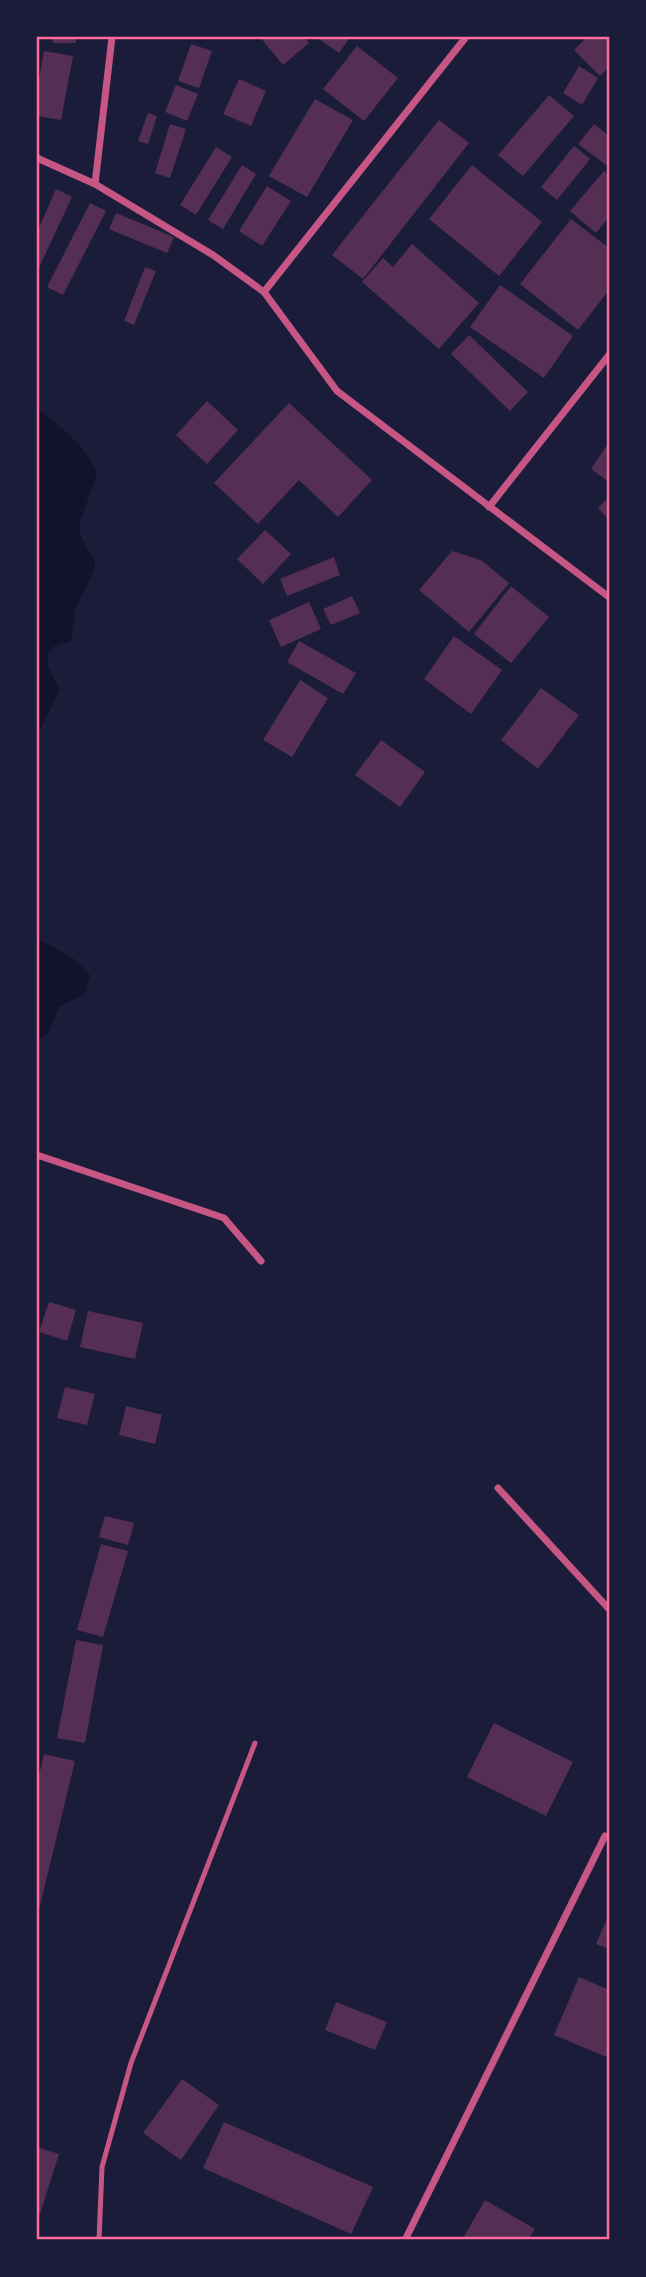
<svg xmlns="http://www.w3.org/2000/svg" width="646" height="2277" font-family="'Exo 2',sans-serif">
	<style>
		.water { fill: #12122b }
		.building { fill: #542f53 }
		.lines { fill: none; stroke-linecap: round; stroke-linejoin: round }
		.service { stroke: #c65784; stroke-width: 5 }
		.minor { stroke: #c65784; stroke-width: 7 }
		.neatline { fill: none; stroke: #ff6b9d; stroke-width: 2.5 }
	</style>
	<rect width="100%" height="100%" fill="#1b1b3a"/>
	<!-- water -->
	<g class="water">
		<path d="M37,408c24,20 49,36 60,66l-17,47 -1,12 15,27 1,8 -20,41 -4,32 -18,6 -6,7 1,13 12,23 -23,46z"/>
		<path d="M37,933l3,7 34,19 16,16 -5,19 -26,13 -11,27 -9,4z"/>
	</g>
	<!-- building -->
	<g class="building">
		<rect x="53" y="37" width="23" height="6"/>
		<path d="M260,37h44l5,6 -26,22z"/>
		<path d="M316,37h34l-11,16z"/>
		<path d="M587,37h22v30l-9,9 -26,-26z"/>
		<path d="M191,44l21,7 -13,37 -21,-7z"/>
		<path d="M357,46l41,32 -34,43 -41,-32z"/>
		<path d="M44,51l29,5 -12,64 -24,-4v-25z"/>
		<path d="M579,66l19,12 -16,27 -19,-12z"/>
		<path d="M239,79l27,12 -15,35 -28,-12z"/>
		<path d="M176,85l22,9 -11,27 -22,-9z"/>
		<path d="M549,95l25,21 -51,60 -25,-21z"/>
		<path d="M315,99l38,21 -46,77 -38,-21z"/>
		<path d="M148,113l9,3 -9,28 -10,-3z"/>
		<path d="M439,120l30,23 -106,136 -31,-24z"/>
		<path d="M170,124l16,5 -16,49 -15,-5z"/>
		<path d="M594,124l15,12v31l-31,-23z"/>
		<path d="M574,146l16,13 -33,41 -16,-13z"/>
		<path d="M216,147l16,10 -36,58 -16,-10z"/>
		<path d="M242,165l14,9 -33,55 -15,-9z"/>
		<path d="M472,165l70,57 -43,54 -70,-57z"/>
		<path d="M604,171l5,5v41l-13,16 -26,-22z"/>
		<path d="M267,186l24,15 -29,45 -23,-15z"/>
		<path d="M56,189l16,8 -35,75v-40z"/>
		<path d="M90,203l16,8 -43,84 -16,-8z"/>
		<path d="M116,213l58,24 -7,16 -58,-24z"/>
		<path d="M571,219l38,29v42l-31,40 -58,-46z"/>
		<path d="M412,244l67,59 -40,46 -77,-67 21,-24 10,9z"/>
		<path d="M145,267l11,4 -22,54 -10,-4z"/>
		<path d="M500,285l73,51 -29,42 -74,-51z"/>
		<path d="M469,335l59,57 -18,19 -59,-57z"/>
		<path d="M207,401l31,29 -31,34 -31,-29z"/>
		<path d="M289,403l83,77 -34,37 -39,-37 -41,44 -44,-41z"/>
		<path d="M609,442v40l-18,-13z"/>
		<path d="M609,497v23l-11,-12z"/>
		<path d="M265,530l26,24 -28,30 -26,-25z"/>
		<path d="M452,551l29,9 28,23 -40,49 -50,-42z"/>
		<path d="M334,557l6,18 -53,21 -7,-17z"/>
		<path d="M511,586l38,31 -38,46 -37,-29z"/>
		<path d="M352,596l8,17 -29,12 -8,-16z"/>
		<path d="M309,602l12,27 -40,18 -12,-27z"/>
		<path d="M454,636l48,34 -31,44 -47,-35z"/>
		<path d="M299,641l57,32 -13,21 -56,-32z"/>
		<path d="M300,680l28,18 -36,59 -29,-17z"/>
		<path d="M541,688l38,27 -41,54 -37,-29z"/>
		<path d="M381,740l44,32 -25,35 -45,-32z"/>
		<path d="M49,1302l27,8 -9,31 -28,-9z"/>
		<path d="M88,1311l55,12 -8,36 -55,-12z"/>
		<path d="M65,1387l30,7 -8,31 -30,-7z"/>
		<path d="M126,1406l36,9 -7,29 -36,-9z"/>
		<path d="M105,1516l29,7 -6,22 -29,-8z"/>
		<path d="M101,1544l27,7 -25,86 -26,-7z"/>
		<path d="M76,1640l27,5 -18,98 -28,-5z"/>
		<path d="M494,1723l79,39 -27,54 -79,-39z"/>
		<path d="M44,1754l31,7 -37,153 -1,-130z"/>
		<path d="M609,1914v35l-13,-5z"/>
		<path d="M579,1977l30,13v68l-55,-23z"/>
		<path d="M336,2002l51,20 -12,28 -50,-20z"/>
		<path d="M182,2079l37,26 -38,55 -38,-27z"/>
		<path d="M224,2122l149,65 -22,47 -148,-66z"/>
		<path d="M37,2147l22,7 -19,60 -3,-1z"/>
		<path d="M485,2200l50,29 -7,11h-66z"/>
	</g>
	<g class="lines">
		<!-- service -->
		<path class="service" d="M99,2240l3,-73 29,-104 124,-320"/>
		<!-- minor -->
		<g class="minor">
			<path d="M37,158l58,26 118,71 51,37 73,99 272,206"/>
			<path d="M95,184l17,-147"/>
			<path d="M264,292l202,-255"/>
			<path d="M489,507l120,-152"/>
			<path d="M37,1155l187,63 37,43"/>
			<path d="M498,1488l111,121"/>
			<path d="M405,2240l200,-404"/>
		</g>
	</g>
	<!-- border -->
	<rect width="646" height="2277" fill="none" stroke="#1b1b3a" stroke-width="77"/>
	<rect x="38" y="38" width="570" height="2200" class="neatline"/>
</svg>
